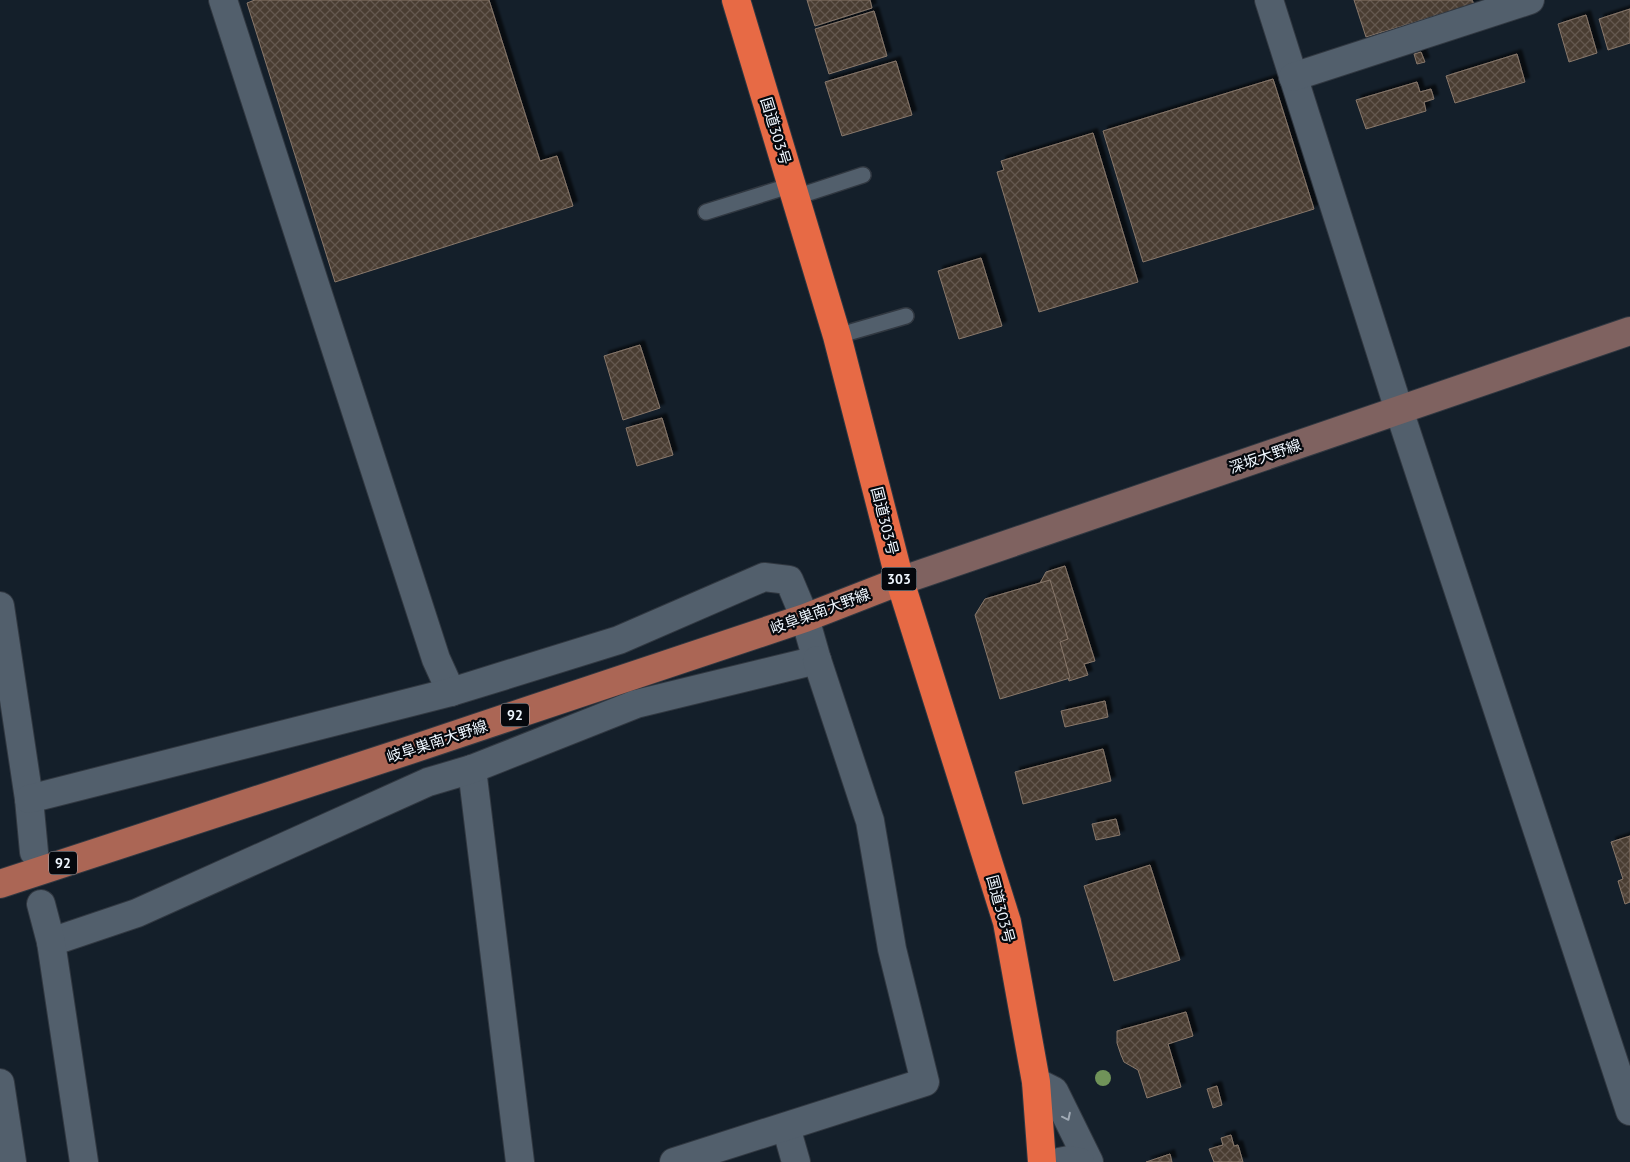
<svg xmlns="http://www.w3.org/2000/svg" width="1630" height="1162" font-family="'PT Sans','Noto Sans JP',sans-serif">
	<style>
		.building { fill: url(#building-cross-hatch); stroke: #88786b; filter: url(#shadow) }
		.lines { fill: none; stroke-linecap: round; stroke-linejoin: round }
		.lane-casing { stroke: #313841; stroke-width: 18 }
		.street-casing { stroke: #313841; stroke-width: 30 }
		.secondary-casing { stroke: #313841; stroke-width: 30 }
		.primary-casing { stroke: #313841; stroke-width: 30 }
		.highway-casing { stroke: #313841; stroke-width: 30 }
		.lane { stroke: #525f6c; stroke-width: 15 }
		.street { stroke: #525f6c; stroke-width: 28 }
		.secondary { stroke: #7f6260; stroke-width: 28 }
		.primary { stroke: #ab6655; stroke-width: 28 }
		.highway { stroke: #e76a45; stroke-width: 28 }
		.tree { fill: #709359 }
		.oneway { stroke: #a0aab5 }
		.labels { text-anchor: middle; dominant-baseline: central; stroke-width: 4.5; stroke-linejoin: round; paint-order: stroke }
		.shield { fill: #05080d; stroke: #a8afb6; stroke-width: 1 }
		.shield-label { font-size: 14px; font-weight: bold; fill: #eef6fe }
		.street-label { font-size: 15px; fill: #eef6fe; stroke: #05080d }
	</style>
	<defs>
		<pattern id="building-cross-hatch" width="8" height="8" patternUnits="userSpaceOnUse" patternTransform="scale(1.25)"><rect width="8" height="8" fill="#4a3c31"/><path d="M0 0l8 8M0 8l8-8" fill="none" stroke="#645950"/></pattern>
		<filter id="shadow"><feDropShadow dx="4.5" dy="-4.5" stdDeviation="1" flood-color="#0009"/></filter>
	</defs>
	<rect width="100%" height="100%" fill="#141f2a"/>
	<!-- building -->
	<g class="building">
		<path d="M255,0h234l51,161 17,-5 16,50 -238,76 -88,-279z"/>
		<path d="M807,0h63l2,8 -57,18z"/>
		<path d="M1354,0h118l2,4 -108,33z"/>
		<path d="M1630,9v34l-22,7 -9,-31z"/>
		<path d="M874,11l13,45 -58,18 -14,-45z"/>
		<path d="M1586,15l11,38 -28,9 -11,-38z"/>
		<path d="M1421,52l4,10 -8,2 -3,-10z"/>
		<path d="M1517,54l8,28 -70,21 -9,-27z"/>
		<path d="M896,61l16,54 -70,21 -17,-54z"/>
		<path d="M1273,79l41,130 -171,53 -40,-131z"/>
		<path d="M1417,82l3,10 11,-3 3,10 -10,3 2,9 -60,18 -10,-29z"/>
		<path d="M1093,133l45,149 -99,30 -42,-140 7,-2 -3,-9z"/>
		<path d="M981,258l21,68 -43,13 -21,-68z"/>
		<path d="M640,345l20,63 -37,12 -19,-64z"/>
		<path d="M662,418l11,37 -36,11 -11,-38z"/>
		<path d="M1065,566l30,95 -11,3 4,11 -19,6 -30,-96 7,-13z"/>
		<path d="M1050,580l18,59 -8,3 10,36 -70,21 -25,-84 10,-16z"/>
		<path d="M1105,701l3,16 -43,10 -4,-16z"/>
		<path d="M1103,749l8,32 -88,23 -8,-32z"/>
		<path d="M1116,819l4,16 -24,5 -4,-16z"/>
		<path d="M1630,836v66l-5,2 -7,-23 5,-2 -12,-37z"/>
		<path d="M1150,865l30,95 -66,21 -30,-95z"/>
		<path d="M1186,1012l7,24 -25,8 13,43 -34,11 -9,-28 -14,-8 -3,-7 -4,-12v-12z"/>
		<path d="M1217,1086l5,19 -9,3 -6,-19z"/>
		<path d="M1231,1135l3,11 4,-1 5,17h-29l-5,-13 14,-4 -2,-7z"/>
		<path d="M1170,1154l2,8h-26z"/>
	</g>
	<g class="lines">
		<defs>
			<g id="lane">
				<path d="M796,197l67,-22"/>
				<path d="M706,212l86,-27"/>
				<path d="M837,336l69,-20"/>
			</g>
			<g id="street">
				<path d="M223,0l213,659 15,33"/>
				<path d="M1269,0l130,410 231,701"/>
				<path d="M1293,77l237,-77"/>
				<path d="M0,606l29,193 5,53"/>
				<path d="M472,769l48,393"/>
				<path d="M29,799l422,-107 168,-52 145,-63 25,3 16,38 12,42 -181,44 -164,65 -44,13 -291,131 -86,29"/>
				<path d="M41,904l10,38 33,220"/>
				<path d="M1036,1082l18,9 35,71"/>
				<path d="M0,1083l12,79"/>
				<path d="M786,1127l10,35"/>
				<path d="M674,1162l251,-80 -33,-133 -22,-128 -53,-161"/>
				<path d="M1059,1162l10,-2 11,2"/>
			</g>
			<path id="secondary" d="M900,581l730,-250"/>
			<path id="primary" d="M0,884l416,-136 389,-130 95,-37"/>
			<path id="highway" d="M736,0l101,336 63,245 107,341 29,160 6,80"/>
		</defs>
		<!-- lane casing -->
		<use href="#lane" class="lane-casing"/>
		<!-- street casing -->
		<use href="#street" class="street-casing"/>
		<!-- secondary casing -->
		<use href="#secondary" class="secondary-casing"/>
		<!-- primary casing -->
		<use href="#primary" class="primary-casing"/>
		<!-- highway casing -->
		<use href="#highway" class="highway-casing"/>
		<!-- lane -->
		<use href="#lane" class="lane"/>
		<!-- street -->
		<use href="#street" class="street"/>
		<!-- secondary -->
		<use href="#secondary" class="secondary"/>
		<!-- primary -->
		<use href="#primary" class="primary"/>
		<!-- highway -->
		<use href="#highway" class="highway"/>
	</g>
	<!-- trees -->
	<circle class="tree" cx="1103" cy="1078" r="8"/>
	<!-- one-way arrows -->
	<defs><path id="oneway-chevron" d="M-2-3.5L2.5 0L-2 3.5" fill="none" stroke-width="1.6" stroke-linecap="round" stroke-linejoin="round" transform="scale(1.25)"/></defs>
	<use class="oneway" href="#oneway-chevron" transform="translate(1067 1117) rotate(64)"/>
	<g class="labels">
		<!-- shield labels -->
		<g class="shield">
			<rect x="881.5" y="567.5" width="35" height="23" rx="4"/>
			<rect x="501" y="703.5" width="28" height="23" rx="4"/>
			<rect x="49" y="851.5" width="28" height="23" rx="4"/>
		</g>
		<g class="shield-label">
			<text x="899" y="579">303</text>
			<text x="515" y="715">92</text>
			<text x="63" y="863">92</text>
		</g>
		<!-- street labels -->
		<g class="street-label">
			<text transform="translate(776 131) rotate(73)">国道303号</text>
			<text transform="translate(1265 456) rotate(-19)">深坂大野線</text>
			<text transform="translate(885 521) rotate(76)">国道303号</text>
			<text transform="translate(820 611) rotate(-20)">岐阜巣南大野線</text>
			<text transform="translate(437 741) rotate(-18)">岐阜巣南大野線</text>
			<text transform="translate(1001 909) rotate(75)">国道303号</text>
		</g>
	</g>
</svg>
